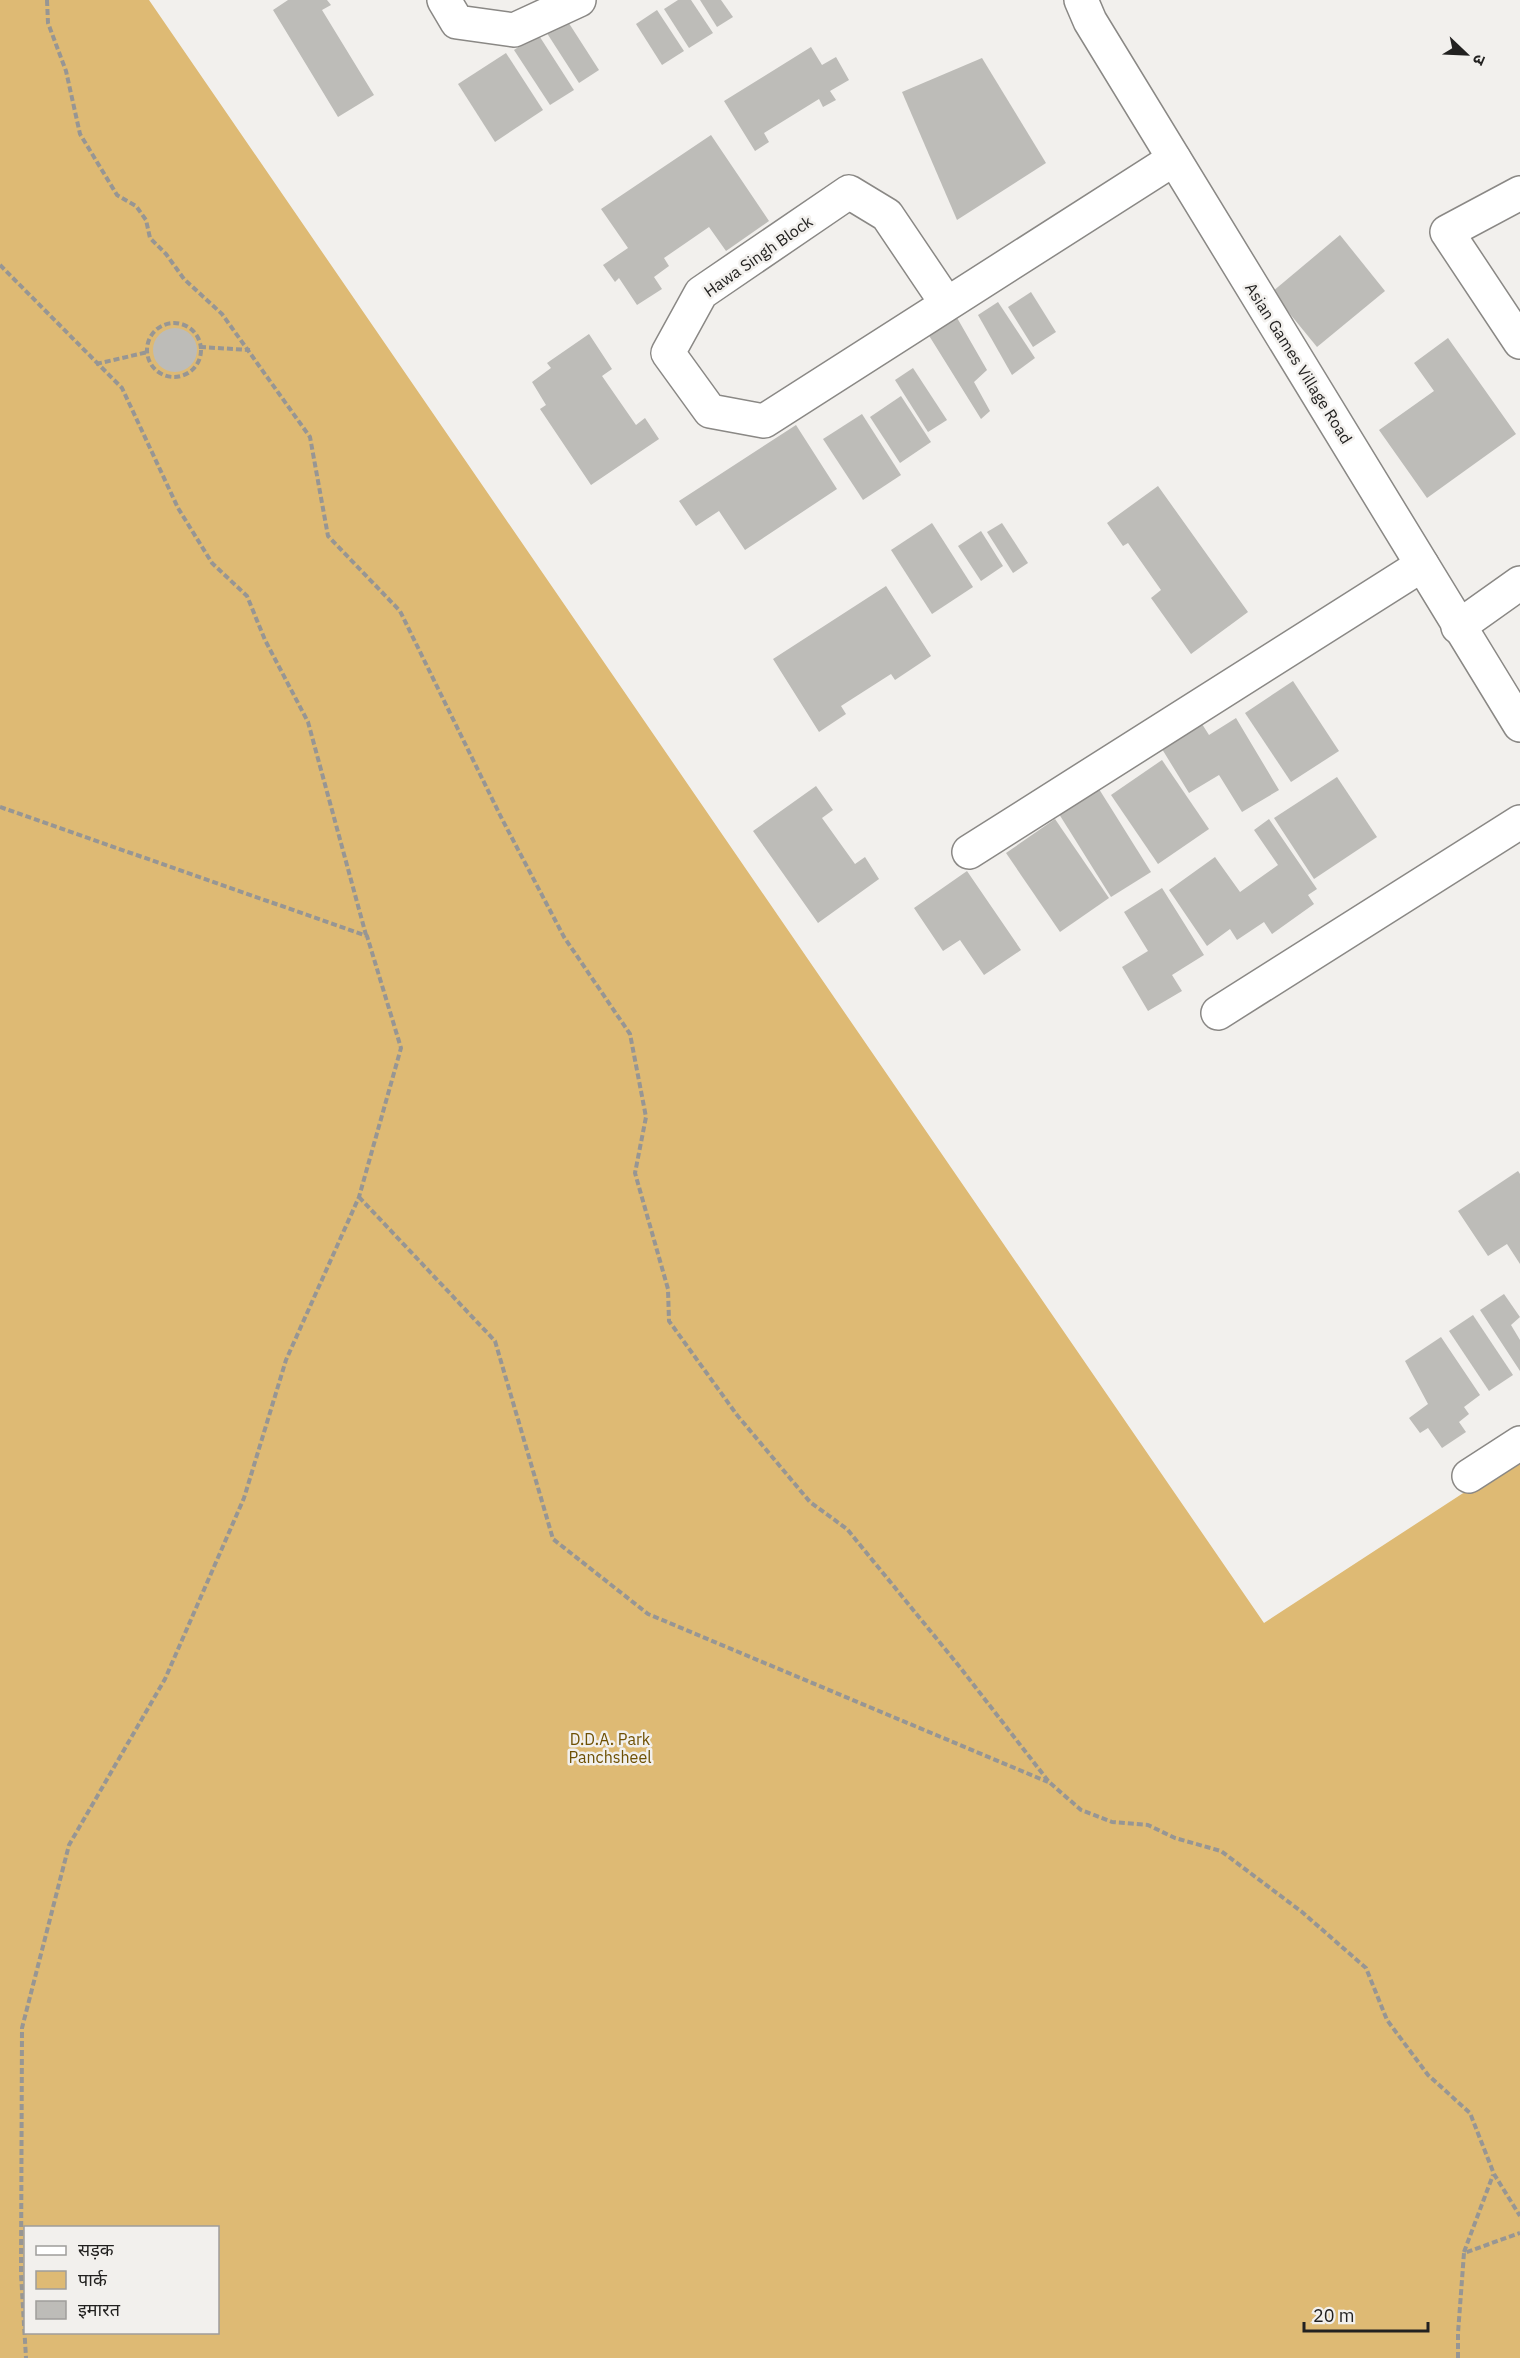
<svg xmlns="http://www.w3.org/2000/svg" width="1520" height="2358" font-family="'IBM Plex Sans','Noto Sans Devanagari',sans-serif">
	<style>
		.green { fill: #deba74; fill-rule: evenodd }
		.building { fill: #bdbcb8 }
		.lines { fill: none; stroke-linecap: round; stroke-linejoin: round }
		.minor-casing { stroke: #8a8885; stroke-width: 36 }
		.path { stroke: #979694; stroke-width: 4; stroke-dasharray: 6 3; stroke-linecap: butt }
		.minor { stroke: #fff; stroke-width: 33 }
		.labels { text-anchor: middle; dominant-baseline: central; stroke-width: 5; stroke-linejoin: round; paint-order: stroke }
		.street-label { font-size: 16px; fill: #222120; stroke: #f2f0ed }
		.park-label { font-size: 16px; fill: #6e5004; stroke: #f2f0ed }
	</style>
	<rect width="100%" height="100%" fill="#f2f0ed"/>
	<!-- green -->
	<path class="green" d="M0,0h149l1115,1623 256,-167v902h-1520zM26,2228h192v104h-192z"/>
	<!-- building -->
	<g class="building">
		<path d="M288,0h39l4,5 -9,5 52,85 -36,22 -65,-107z"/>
		<path d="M678,0h13l22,33 -24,15 -25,-39z"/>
		<path d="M700,0h21l12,17 -16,10z"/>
		<path d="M657,10l27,41 -22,14 -26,-41z"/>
		<path d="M563,14l36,56 -20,13 -36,-56z"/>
		<path d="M538,34l36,56 -24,15 -36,-55z"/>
		<path d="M811,47l11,18 14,-8 13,23 -19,11 6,9 -13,7 -4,-8 -55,34 5,9 -14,9 -31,-50z"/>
		<path d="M506,53l37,57 -48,32 -37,-58z"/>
		<path d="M982,58l64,105 -89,57 -55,-128z"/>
		<path d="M711,135l58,86 -43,30 -17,-24 -45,31 5,8 -15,11 8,12 -25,16 -18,-27 -4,4 -12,-17 25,-17 -27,-39z"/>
		<path d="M1340,235l45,56 -68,56 -45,-55z"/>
		<path d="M1031,292l25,40 -23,15 -25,-40z"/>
		<path d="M998,302l37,56 -23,17 -34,-60z"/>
		<path d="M956,316l31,54 -13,12 16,29 -9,8 -53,-85z"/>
		<circle cx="175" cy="350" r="22"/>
		<path d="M589,334l23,35 -10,7 34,49 9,-7 14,21 -68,46 -51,-76 6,-4 -14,-23 19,-14 -4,-5z"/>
		<path d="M1448,338l68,96 -89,64 -48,-68 55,-39 -20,-28z"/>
		<path d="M913,368l34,52 -19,12 -33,-52z"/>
		<path d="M901,396l30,46 -31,21 -30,-46z"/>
		<path d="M862,414l39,61 -38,25 -40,-61z"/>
		<path d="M796,425l41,64 -92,61 -26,-39 -23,15 -17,-25z"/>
		<path d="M1158,486l90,126 -57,42 -40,-56 10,-8 -33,-47 -5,3 -16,-23z"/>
		<path d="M932,523l41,64 -41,27 -41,-64z"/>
		<path d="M1002,523l26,40 -15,10 -26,-41z"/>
		<path d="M981,531l22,35 -22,15 -23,-35z"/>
		<path d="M886,586l45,70 -36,24 -4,-6 -50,32 5,8 -27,18 -46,-73z"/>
		<path d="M1293,681l46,70 -48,31 -46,-69z"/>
		<path d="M1236,718l43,72 -37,22 -23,-37 -30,18 -27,-44 40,-25 7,11z"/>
		<path d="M1162,760l47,69 -51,35 -47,-69z"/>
		<path d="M1337,777l40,60 -63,42 -40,-61z"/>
		<path d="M1094,781l57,91 -40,25 -57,-91z"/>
		<path d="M816,786l17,24 -11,8 33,46 10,-7 14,22 -61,44 -65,-92z"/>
		<path d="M1055,819l54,79 -49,34 -54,-79z"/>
		<path d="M1269,819l48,70 -9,6 6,9 -42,30 -8,-12 -27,18 -7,-11 -23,17 -38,-56 46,-33 25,35 38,-27 -24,-35z"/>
		<path d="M967,871l54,79 -37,25 -24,-35 -17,11 -29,-43z"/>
		<path d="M1162,888l42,67 -32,20 10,16 -34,20 -26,-44 26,-16 -24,-39z"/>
		<path d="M1518,1171l2,3v90l-13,-20 -19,12 -30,-45z"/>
		<path d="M1504,1294l16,23 -9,8 9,15v31l-40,-61z"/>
		<path d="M1473,1315l40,60 -24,16 -40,-60z"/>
		<path d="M1441,1337l39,58 -16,12 5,7 -10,8 7,10 -24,16 -14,-20 -8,5 -11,-15 19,-14 -23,-43z"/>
	</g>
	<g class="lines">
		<defs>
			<g id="minor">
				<path d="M444,0l13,22 57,8 65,-30"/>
				<path d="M1081,0l9,21 430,704"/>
				<path d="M1520,193l-73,39 73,110"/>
				<path d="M947,304l-60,-89 -38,-23 -148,101 -33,60 42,58 54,10 410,-262"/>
				<path d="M1458,627l62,-44"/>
				<path d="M969,852l453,-287"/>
				<path d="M1218,1013l302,-191"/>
				<path d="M1469,1476l51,-33"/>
			</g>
		</defs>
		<!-- minor casing -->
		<use href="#minor" class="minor-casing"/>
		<!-- path -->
		<g class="path">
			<path d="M47,0l1,23 18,48 14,63 37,61 19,11 10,14 4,18 16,16 18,25 38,35 88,123 18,99 72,75 102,208 62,118 66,97 16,83 -11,56 33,116 1,32 68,94 73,87 37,27 112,137 90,116 32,28 31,12 36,3 27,13 46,13 81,61 64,56 21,52 41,55 42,38 24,61 26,42"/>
			<path d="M0,265l122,123 56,120 34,55 35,33 18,44 43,82 58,213"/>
			<circle cx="174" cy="350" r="27"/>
			<path d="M200,347l50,3"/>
			<path d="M96,364l52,-12"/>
			<path d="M0,807l367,129 34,112 -42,149 -73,163 -42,138 -79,181 -96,166 -47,183 -1,246 5,84"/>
			<path d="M359,1197l136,144 58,198 95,75 400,168"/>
			<path d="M1464,2252l29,-77"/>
			<path d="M1458,2358v-25l6,-80 56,-20"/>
		</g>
		<!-- minor -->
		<use href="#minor" class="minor"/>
	</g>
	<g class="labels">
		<!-- street labels -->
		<g class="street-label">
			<text transform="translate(758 256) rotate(-35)">Hawa Singh Block</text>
			<text transform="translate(1299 363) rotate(58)">Asian Games Village Road</text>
		</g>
		<!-- park labels -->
		<g class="park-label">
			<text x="610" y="1739">D.D.A. Park<tspan x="610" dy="18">Panchsheel</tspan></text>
		</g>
	</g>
	<!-- legend -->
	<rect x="24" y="2226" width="195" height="108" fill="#f2f0ed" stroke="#9f9d9b" stroke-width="1.5"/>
	<rect x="36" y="2246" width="30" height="9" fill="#ffffff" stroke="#9f9d9b" stroke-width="1.5"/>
	<text x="78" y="2256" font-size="18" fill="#222120">सड़क</text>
	<rect x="36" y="2271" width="30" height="18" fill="#deba74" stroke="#9f9d9b" stroke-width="1.5"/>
	<text x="78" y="2286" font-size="18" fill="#222120">पार्क</text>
	<rect x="36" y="2301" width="30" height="18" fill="#bdbcb8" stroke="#9f9d9b" stroke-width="1.5"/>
	<text x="78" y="2316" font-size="18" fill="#222120">इमारत</text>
	<!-- north arrow -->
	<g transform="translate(1466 54) rotate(113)" stroke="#f2f0ed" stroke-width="4.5" paint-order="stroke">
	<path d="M0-4.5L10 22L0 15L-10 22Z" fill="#222120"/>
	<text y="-9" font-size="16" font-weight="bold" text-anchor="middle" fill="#222120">उ</text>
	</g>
	<!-- scale -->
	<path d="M1304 2322v9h124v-9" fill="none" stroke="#222120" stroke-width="3"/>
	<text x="1313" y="2322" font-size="18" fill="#222120" stroke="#f2f0ed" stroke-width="4.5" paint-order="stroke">20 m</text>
</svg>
